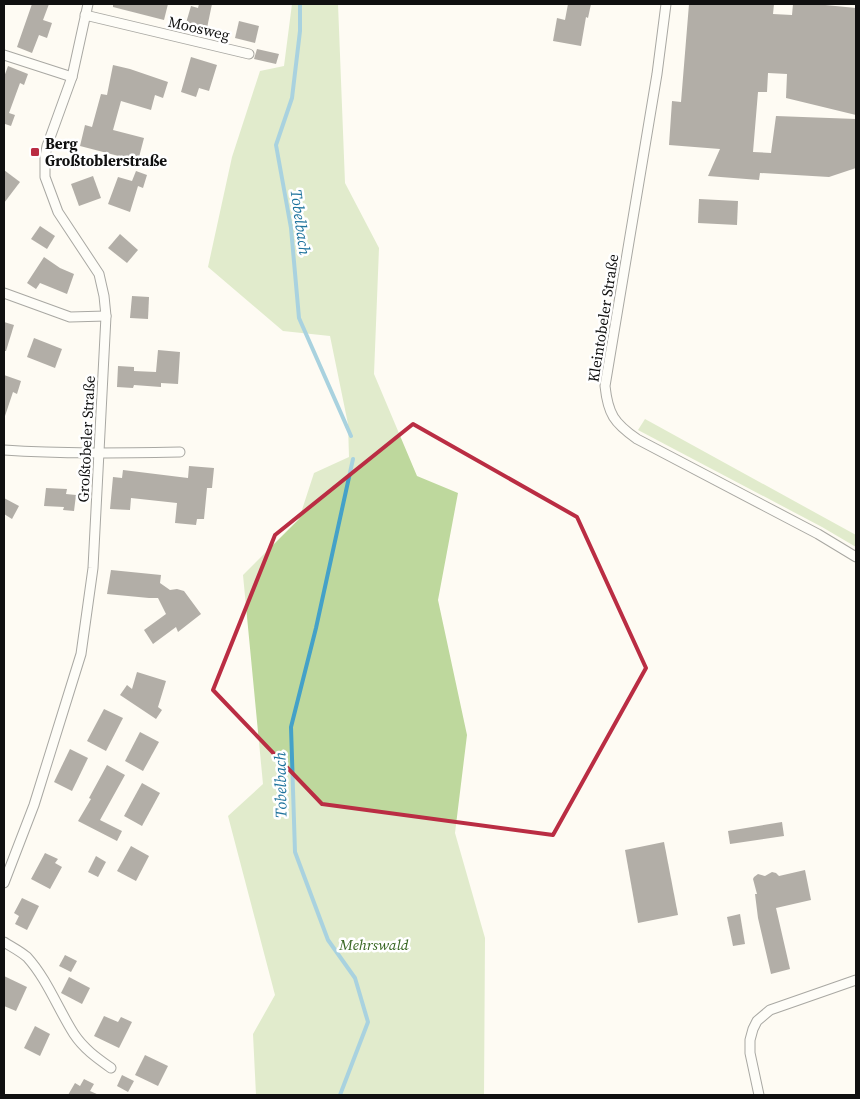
<svg xmlns="http://www.w3.org/2000/svg" width="860" height="1099" font-family="'Source Serif 4',serif">
	<style>
		.forest { fill: #bed89d }
		.lines { fill: none; stroke-linecap: round; stroke-linejoin: round }
		.stream { stroke: #44a1c8; stroke-width: 4 }
		.building { fill: #58504d }
		.minor-casing { stroke: #434343; stroke-width: 11 }
		.minor { stroke: #fff; stroke-width: 9 }
		.marked { fill: none; stroke: #ba2d43; stroke-width: 4; stroke-linejoin: round }
		.poi-dot { fill: #ba2d43; stroke: #fff; stroke-width: 2 }
		.labels { text-anchor: middle; dominant-baseline: central; stroke-width: 5; stroke-linejoin: round; paint-order: stroke }
		.street-label { font-size: 15px; fill: #101010; stroke: #fff }
		.poi-label { font-size: 15px; font-weight: bold; fill: #101010; stroke: #fff; text-anchor: start }
		.park-label { font-size: 15px; font-style: italic; fill: #376622; stroke: #fff }
		.water-label { font-size: 16px; font-style: italic; fill: #1e739d; stroke: #fff }
	</style>
	<rect width="100%" height="100%" fill="#fefbf3"/>
	<!-- forest -->
	<g class="forest">
		<path d="M292,4h46l7,179 34,65 -5,126 43,102 41,17 -20,107 29,135 -12,98 30,105 -1,157h-228l-3,-61 22,-39 -47,-179 35,-32 -20,-209 56,-56 15,-46 35,-16 -1,-33 -18,-88 -47,-5 -75,-64 24,-110 28,-86 24,-5z"/>
		<path d="M645,419l211,116v12l-34,-20 -184,-97z"/>
	</g>
	<g class="lines">
		<!-- stream -->
		<g class="stream">
			<path d="M300,4v27l-8,67 -16,47 15,83 8,90 52,118"/>
			<path d="M340,1095l28,-73 -13,-44 -27,-38 -33,-88 -4,-125 25,-99 37,-169"/>
		</g>
	</g>
	<!-- building -->
	<g class="building">
		<path d="M32,4h17l-6,16 9,3 -5,15 -8,-3 -7,18 -15,-6z"/>
		<path d="M113,4h55l-4,16 -51,-13z"/>
		<path d="M199,4h13l-5,24 -21,-5 5,-17 7,2z"/>
		<path d="M568,4h23l-3,14 -2,-1 -5,29 -28,-5 4,-23 8,2z"/>
		<path d="M689,4h85l-1,10 19,1 1,-11h22l41,4 -1,48h1v59l-70,-17 1,-24 -19,-1 -1,19h-9l-5,60 18,1 5,-37 80,3v49l-27,9 -69,-4 -1,7 -51,-4 12,-27 -51,-4 3,-44 9,1z"/>
		<path d="M239,21l20,5 -4,17 -20,-5z"/>
		<path d="M257,49l22,5 -3,10 -22,-5z"/>
		<path d="M191,57l26,8 -8,26 -10,-3 -3,9 -15,-5z"/>
		<path d="M113,65l17,4 38,13 -5,16 -8,-3 -4,15 -30,-9 -8,29 31,8 -6,23 -58,-15 5,-21 7,2 9,-33 6,1z"/>
		<path d="M8,66l20,8 -4,11 -4,-2 -11,30 6,2 -4,11 -6,-2 -1,1v-48z"/>
		<path d="M4,170l16,12 -16,21z"/>
		<path d="M136,171l11,4 -4,13 -5,-2 -8,26 -22,-8 10,-27 14,4z"/>
		<path d="M93,176l8,22 -22,8 -8,-22z"/>
		<path d="M699,199l39,2 -1,24 -39,-2z"/>
		<path d="M40,226l15,10 -8,13 -16,-10z"/>
		<path d="M120,234l18,16 -11,13 -19,-15z"/>
		<path d="M44,257l16,11 14,6 -7,20 -27,-11 -4,6 -9,-6z"/>
		<path d="M132,296l17,1 -1,22 -18,-1z"/>
		<path d="M4,322l10,3 -8,26h-2z"/>
		<path d="M34,338l28,11 -7,19 -28,-11z"/>
		<path d="M158,350l22,2 -2,32 -17,-1v4l-27,-2 -1,3 -16,-1 1,-21 16,1v4l22,1z"/>
		<path d="M4,375l17,6 -4,13 -4,-2 -8,24h-1z"/>
		<path d="M189,466l25,2 -2,20h-5l-3,31h-7l-1,6 -21,-2 2,-20 -46,-5 -1,12 -20,-1 3,-32 9,1 1,-8 65,8z"/>
		<path d="M46,488l21,1 -1,5 10,1 -2,16 -11,-1 1,-3 -20,-1z"/>
		<path d="M4,498l15,8 -7,13 -8,-5z"/>
		<path d="M111,570l50,5 -1,8 10,7 7,-1 7,2 17,23 -23,18 -2,-5 -23,17 -9,-14 22,-16 -8,-16h-9l-42,-4z"/>
		<path d="M137,672l29,9 -8,26 4,3 -6,9 -36,-24 7,-10 5,4z"/>
		<path d="M104,709l19,9 -17,33 -19,-10z"/>
		<path d="M140,732l19,10 -16,29 -18,-10z"/>
		<path d="M70,749l18,9 -16,33 -18,-9z"/>
		<path d="M107,765l18,10 -25,45 22,11 -5,10 -39,-20 13,-22 -2,-1z"/>
		<path d="M142,783l18,10 -18,33 -18,-10z"/>
		<path d="M782,822l2,14 -54,8 -2,-13z"/>
		<path d="M664,842l14,73 -40,8 -13,-73z"/>
		<path d="M131,846l18,10 -13,25 -19,-10z"/>
		<path d="M45,853l13,6 -3,4 7,4 -12,22 -19,-10z"/>
		<path d="M96,856l10,6 -8,15 -10,-5z"/>
		<path d="M805,870l6,30 -35,8 14,61 -19,5 -13,-56 -3,-24h2l-4,-15 1,-2 4,-3 7,2 7,-4 4,1 3,3z"/>
		<path d="M22,898l17,8 -12,24 -12,-6 4,-8 -5,-3z"/>
		<path d="M740,914l5,30 -12,2 -6,-29z"/>
		<path d="M65,955l12,6 -6,11 -12,-6z"/>
		<path d="M4,976l23,11 -11,24 -12,-5z"/>
		<path d="M69,977l21,11 -8,16 -21,-11z"/>
		<path d="M104,1016l14,6 3,-5 11,5 -13,26 -25,-12z"/>
		<path d="M35,1026l15,8 -10,22 -16,-8z"/>
		<path d="M145,1055l23,11 -10,20 -23,-11z"/>
		<path d="M122,1075l12,6 -6,11 -11,-6z"/>
		<path d="M84,1079l10,5 -4,7 9,4h-31l7,-12 5,3z"/>
	</g>
	<g class="lines">
		<defs>
			<g id="minor">
				<path d="M666,4l-9,70 -52,312c3,28 9,37 32,53l181,95 38,23"/>
				<path d="M85,15l164,39"/>
				<path d="M4,55l68,22"/>
				<path d="M4,293l66,24 36,-1"/>
				<path d="M4,450c58,4 117,3 176,2"/>
				<path d="M4,883l30,-78 47,-151 12,-86 13,-252 -2,-20 -5,-22 -41,-62 -13,-35v-20l2,-11 25,-69 16,-73"/>
				<path d="M4,942c8,5 16,9 23,15 20,22 31,52 47,77 10,15 23,24 37,34"/>
				<path d="M759,1095l-9,-42v-13l3,-11 4,-8 13,-11 86,-30"/>
			</g>
		</defs>
		<!-- minor casing -->
		<use href="#minor" class="minor-casing"/>
		<!-- minor -->
		<use href="#minor" class="minor"/>
	</g>
	<!-- marked area -->
	<path d="M0 0H860V1099H0ZM413,424l164,93 69,151 -93,167 -231,-31 -109,-114 62,-155z" fill="#fefbf3" fill-opacity=".55" fill-rule="evenodd"/>
	<path class="marked" d="M413,424l164,93 69,151 -93,167 -231,-31 -109,-114 62,-155z"/>
	<!-- markers -->
	<rect class="poi-dot" x="30" y="147" width="10" height="10" rx="2.5"/>
	<g class="labels">
		<!-- street labels -->
		<g class="street-label">
			<text transform="translate(199 28) rotate(13)">Moosweg</text>
			<text transform="translate(603 318) rotate(-81)">Kleintobeler Straße</text>
			<text transform="translate(86 439) rotate(-87)">Großtobeler Straße</text>
		</g>
		<!-- poi labels -->
		<g class="poi-label">
			<text x="45" y="143">Berg<tspan x="45" dy="17">Großtoblerstraße</tspan></text>
		</g>
		<!-- park labels -->
		<g class="park-label">
			<text x="374" y="944">Mehrswald</text>
		</g>
		<!-- water labels -->
		<g class="water-label">
			<text transform="translate(301 222) rotate(82)">Tobelbach</text>
			<text transform="translate(280 785) rotate(-91)">Tobelbach</text>
		</g>
	</g>
	<!-- border -->
	<rect width="860" height="1099" fill="none" stroke="#101010" stroke-width="10"/>
</svg>
